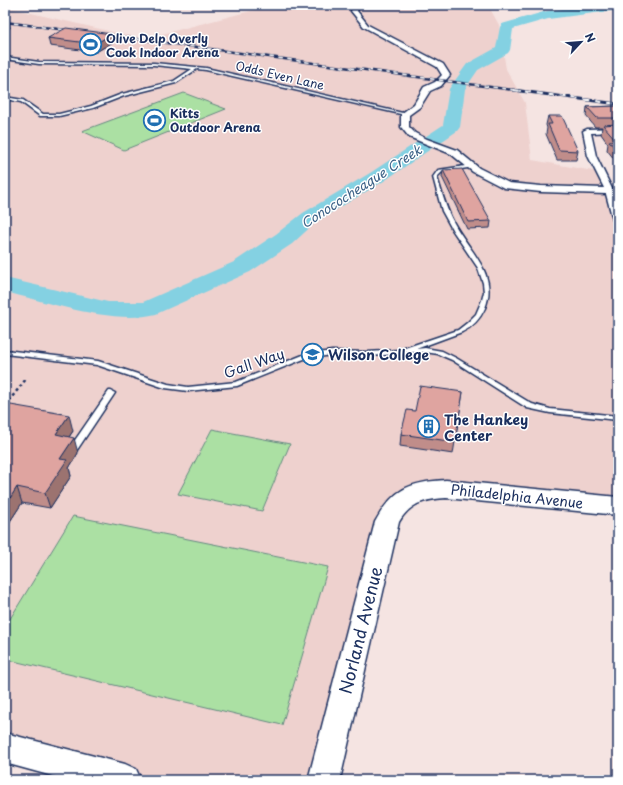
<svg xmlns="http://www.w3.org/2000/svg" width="623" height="785" font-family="'Playpen Sans',sans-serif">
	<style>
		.built { fill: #eed1ce }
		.green { fill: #abe0a3; stroke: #638880 }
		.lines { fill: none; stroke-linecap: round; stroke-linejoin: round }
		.river { fill: #84d1e2; fill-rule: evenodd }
		.service-casing { stroke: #1b2f5e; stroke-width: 3 }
		.minor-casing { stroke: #1b2f5e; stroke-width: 3 }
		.primary-casing { stroke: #1b2f5e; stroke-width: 3 }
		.path { stroke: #1b2f5e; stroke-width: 2.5; stroke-dasharray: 3 3; stroke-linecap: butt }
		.service { fill: #fff; fill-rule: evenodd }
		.minor { fill: #fff; fill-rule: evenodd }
		.primary { fill: #fff; fill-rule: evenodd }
		.rail-far1-casing { stroke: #1b2f5e; stroke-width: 2.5 }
		.rail-casing { stroke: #1b2f5e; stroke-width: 3 }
		.rail-far1 { stroke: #fff; stroke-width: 1.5; stroke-dasharray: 4.5; stroke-linecap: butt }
		.rail { stroke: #fff; stroke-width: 2; stroke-dasharray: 6; stroke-linecap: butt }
		.wall { fill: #c08d8a; stroke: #1b2f5e }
		.shaded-wall { fill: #9c7370; stroke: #1b2f5e }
		.building { fill: #dfa4a0; stroke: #1b2f5e }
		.labels { text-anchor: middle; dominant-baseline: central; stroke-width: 3; stroke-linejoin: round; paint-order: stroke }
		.far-poi-label { font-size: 12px; font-weight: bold; fill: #1b2f5e; stroke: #fff; text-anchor: start }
		.far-street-label { font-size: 12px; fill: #1b2f5e; stroke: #fff }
		.far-water-label { font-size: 13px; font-style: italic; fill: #3a6086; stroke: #fff }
		.poi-label { font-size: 14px; font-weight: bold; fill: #1b2f5e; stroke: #fff; text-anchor: start }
		.street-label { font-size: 14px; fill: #1b2f5e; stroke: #fff }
		.near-street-label { font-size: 17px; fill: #1b2f5e; stroke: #fff }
	</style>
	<rect width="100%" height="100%" fill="#f5e4e2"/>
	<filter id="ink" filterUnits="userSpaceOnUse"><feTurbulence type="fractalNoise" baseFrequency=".025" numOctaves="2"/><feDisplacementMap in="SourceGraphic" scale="8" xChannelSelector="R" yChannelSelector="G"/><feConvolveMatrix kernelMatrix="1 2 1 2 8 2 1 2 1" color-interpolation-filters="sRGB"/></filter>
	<g filter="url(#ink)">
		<!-- built -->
		<path class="built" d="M273,5h215l11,20 7,44 19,34 7,57 67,12 10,19 9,29v286l-153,-16 -59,7 -82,283h-199l-120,-32v-741l138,32z"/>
		<!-- green -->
		<g class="green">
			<path d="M184,93l42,16 -102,41 -42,-19z"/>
			<path d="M212,429l78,15 -28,67 -84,-17z"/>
			<path d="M73,516l255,51 -46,158 -277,-66v-32z"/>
		</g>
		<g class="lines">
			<!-- river -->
			<path class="river" d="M595,5h23v5l-70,9 -35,10 -3,21 -2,3 -30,17 -13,19 -5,38 -3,4 -73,50 -67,40 -25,23 -42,28 -94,42c-43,11 -108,-12 -151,-22v-14l103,24h35l91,-40 42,-28 27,-21 67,-40 73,-48 6,-36 2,-3 16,-22 29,-16 4,-21 2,-3 45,-13z"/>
			<defs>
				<g id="service">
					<path d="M5,57l34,5 115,1 52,5 201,46 -2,1 -199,-45 -9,-1 -21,14 -52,13 -31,12 -34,8h-19l-19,-14 -16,-3v-2l18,3 20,14h16l32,-8 31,-12 52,-13 18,-12 -38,-4 -115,-1 -34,-5z"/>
					<path d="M472,165h2v2l-32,5 -5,5c5,16 9,32 17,46 15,28 45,51 31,85 -5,11 -12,19 -23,24l-46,17 9,-1 17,3 14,7 76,46 18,5 68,7v4l-68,-7 -23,-5 -75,-48 -14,-6 -13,-2h-19l-6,2 -32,2 -36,-1 -28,4 -67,27 -49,5 -23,-3 -68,-23 -92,-11v-4l93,11 70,23 20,3 48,-5 67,-27 29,-4 36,1 31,-2 59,-20 9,-7 9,-9 6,-14 2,-8 -1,-9 -5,-15 -25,-37 -11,-20 -9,-34 5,-7z"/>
					<path d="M109,391h2l4,2 -38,57h-6l-1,-2 1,-2z"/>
				</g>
				<path id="minor" d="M354,5h6l-3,6 11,14 75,39 7,11 -9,11 -11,5 -10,16 -11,8v12l6,6 12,6 30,11 22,18 30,15 32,3 63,2 -16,-32 -5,-25 4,-2 31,-1v4l-27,1 5,23 21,43 1,24 -5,-3 -7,-26 -65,-2 -37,-4 -31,-16 -22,-18 -42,-17 -8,-10v-13l13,-10 10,-17 11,-5 7,-7 -5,-8 -73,-40 -13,-16z"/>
				<g id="primary">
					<path d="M446,480l172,17v18l-172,-17c-20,1 -36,5 -47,24l-59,258h-32l67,-258c18,-33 34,-40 71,-42z"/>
					<path d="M5,733l120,31 11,5 5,11h-74l-62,-17z"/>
				</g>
			</defs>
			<!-- service casing -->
			<use href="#service" class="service-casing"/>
			<!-- minor casing -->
			<use href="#minor" class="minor-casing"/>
			<!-- primary casing -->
			<use href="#primary" class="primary-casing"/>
			<!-- path -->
			<path class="path" d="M5,406l21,-27"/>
			<!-- service -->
			<use href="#service" class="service"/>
			<!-- minor -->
			<use href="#minor" class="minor"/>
			<!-- primary -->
			<use href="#primary" class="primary"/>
			<defs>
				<g id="rail-far1">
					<path d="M5,22l69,9"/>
					<path d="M100,34l421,57"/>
				</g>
				<path id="rail" d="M513,90l105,14"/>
			</defs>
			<!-- rail-far1 casing -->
			<use href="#rail-far1" class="rail-far1-casing"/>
			<!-- rail casing -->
			<use href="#rail" class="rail-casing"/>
			<!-- rail-far1 -->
			<use href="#rail-far1" class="rail-far1"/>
			<!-- rail -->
			<use href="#rail" class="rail"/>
		</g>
		<!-- wall -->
		<g class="wall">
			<path d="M112,34l1,8 -17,10 -46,-6 -2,-8z"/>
			<path d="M618,106v58l-11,-14 1,-6 -7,-10 1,-7h-7l-9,-11 1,-9z"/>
			<path d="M548,116l30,35 -2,9h-19l-11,-26 1,-6 -1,-3z"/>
			<path d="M443,170l48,51 -1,7 -23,1 -25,-52z"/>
			<path d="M463,392l-10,62 -53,-8 1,-12 14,-23z"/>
			<path d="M5,404l68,27 -4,6 9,16 -9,15 2,8 -21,32 -28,-5 -17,26z"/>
		</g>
		<!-- shaded-wall -->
		<g class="shaded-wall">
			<path d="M7,18l3,10 -5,2v-11z"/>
			<path d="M112,34l1,8 -17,10 -1,-8z"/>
			<path d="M69,415l4,16 -13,19 -4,-16z"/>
			<path d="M74,438l4,15 -9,15 2,8 -21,32 -5,-15 15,-34z"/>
			<path d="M17,487l5,16 -17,26v-23z"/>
		</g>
		<!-- building -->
		<g class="building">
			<path d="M66,28l46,6 -17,10 -47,-6z"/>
			<path d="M618,106v12h-21l-10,-11z"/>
			<path d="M548,116h14l16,35 -19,-1 -11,-26h4z"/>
			<path d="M618,124v27l-9,-10 7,-1 -13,-15z"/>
			<path d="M462,169l29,52 -23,1 -25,-52z"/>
			<path d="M420,386l43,6 -8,50 -54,-8 6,-24 8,1z"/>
			<path d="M5,404l64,11 -13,19 18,4 -14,21 7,1 -22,33 -28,-6 -12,19z"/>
		</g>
	</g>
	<!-- icons -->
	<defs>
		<symbol id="stadium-ring" viewBox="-11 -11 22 22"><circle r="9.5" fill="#fff" stroke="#1f6fb2" stroke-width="1.5"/><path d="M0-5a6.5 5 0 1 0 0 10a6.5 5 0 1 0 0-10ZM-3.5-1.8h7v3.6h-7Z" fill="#1f6fb2"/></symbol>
		<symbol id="university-ring" viewBox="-11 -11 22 22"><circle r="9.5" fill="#fff" stroke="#1f6fb2" stroke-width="1.5"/><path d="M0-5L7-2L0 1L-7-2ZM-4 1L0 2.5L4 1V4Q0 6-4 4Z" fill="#1f6fb2"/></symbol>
		<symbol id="building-ring" viewBox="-11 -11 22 22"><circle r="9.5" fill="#fff" stroke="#1f6fb2" stroke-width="1.5"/><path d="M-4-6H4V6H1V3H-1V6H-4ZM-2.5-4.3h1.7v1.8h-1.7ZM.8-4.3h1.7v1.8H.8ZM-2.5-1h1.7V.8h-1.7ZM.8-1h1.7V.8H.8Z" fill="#1f6fb2"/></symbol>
	</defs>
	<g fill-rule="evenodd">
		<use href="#stadium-ring" x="78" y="32" width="25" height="25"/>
		<use href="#stadium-ring" x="142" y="108" width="25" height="25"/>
		<use href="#university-ring" x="300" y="342" width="25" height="25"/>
		<use href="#building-ring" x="416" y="414" width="25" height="25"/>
	</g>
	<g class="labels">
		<!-- far-poi labels -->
		<g class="far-poi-label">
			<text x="106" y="38">Olive Delp Overly<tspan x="106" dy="14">Cook Indoor Arena</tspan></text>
			<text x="170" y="113">Kitts<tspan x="170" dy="14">Outdoor Arena</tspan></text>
		</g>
		<!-- far-street labels -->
		<g class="far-street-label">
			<text transform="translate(280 75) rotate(13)">Odds Even Lane</text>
		</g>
		<!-- far-water labels -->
		<g class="far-water-label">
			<text transform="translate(361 186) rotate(-33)">Conococheague Creek</text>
		</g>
		<!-- poi labels -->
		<g class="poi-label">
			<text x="328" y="354">Wilson College</text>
			<text x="444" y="419">The Hankey<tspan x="444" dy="16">Center</tspan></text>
		</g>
		<!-- street labels -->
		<g class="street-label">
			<text transform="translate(254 363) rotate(-19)">Gall Way</text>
			<text transform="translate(517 496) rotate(6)">Philadelphia Avenue</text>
		</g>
		<!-- near-street labels -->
		<g class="near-street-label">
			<text transform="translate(360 630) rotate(-76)">Norland Avenue</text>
		</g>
	</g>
	<!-- margin -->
	<rect width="623" height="785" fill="none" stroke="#fff" stroke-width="20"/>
	<rect x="10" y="10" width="603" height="765" fill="none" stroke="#1b2f5e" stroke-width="1.5" filter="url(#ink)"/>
	<!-- north arrow -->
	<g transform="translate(581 42) rotate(64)" stroke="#ffffff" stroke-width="3" paint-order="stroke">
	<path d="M0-3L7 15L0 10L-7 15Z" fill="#1b2f5e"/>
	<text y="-6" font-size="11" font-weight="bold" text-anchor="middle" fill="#1b2f5e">N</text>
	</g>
</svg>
